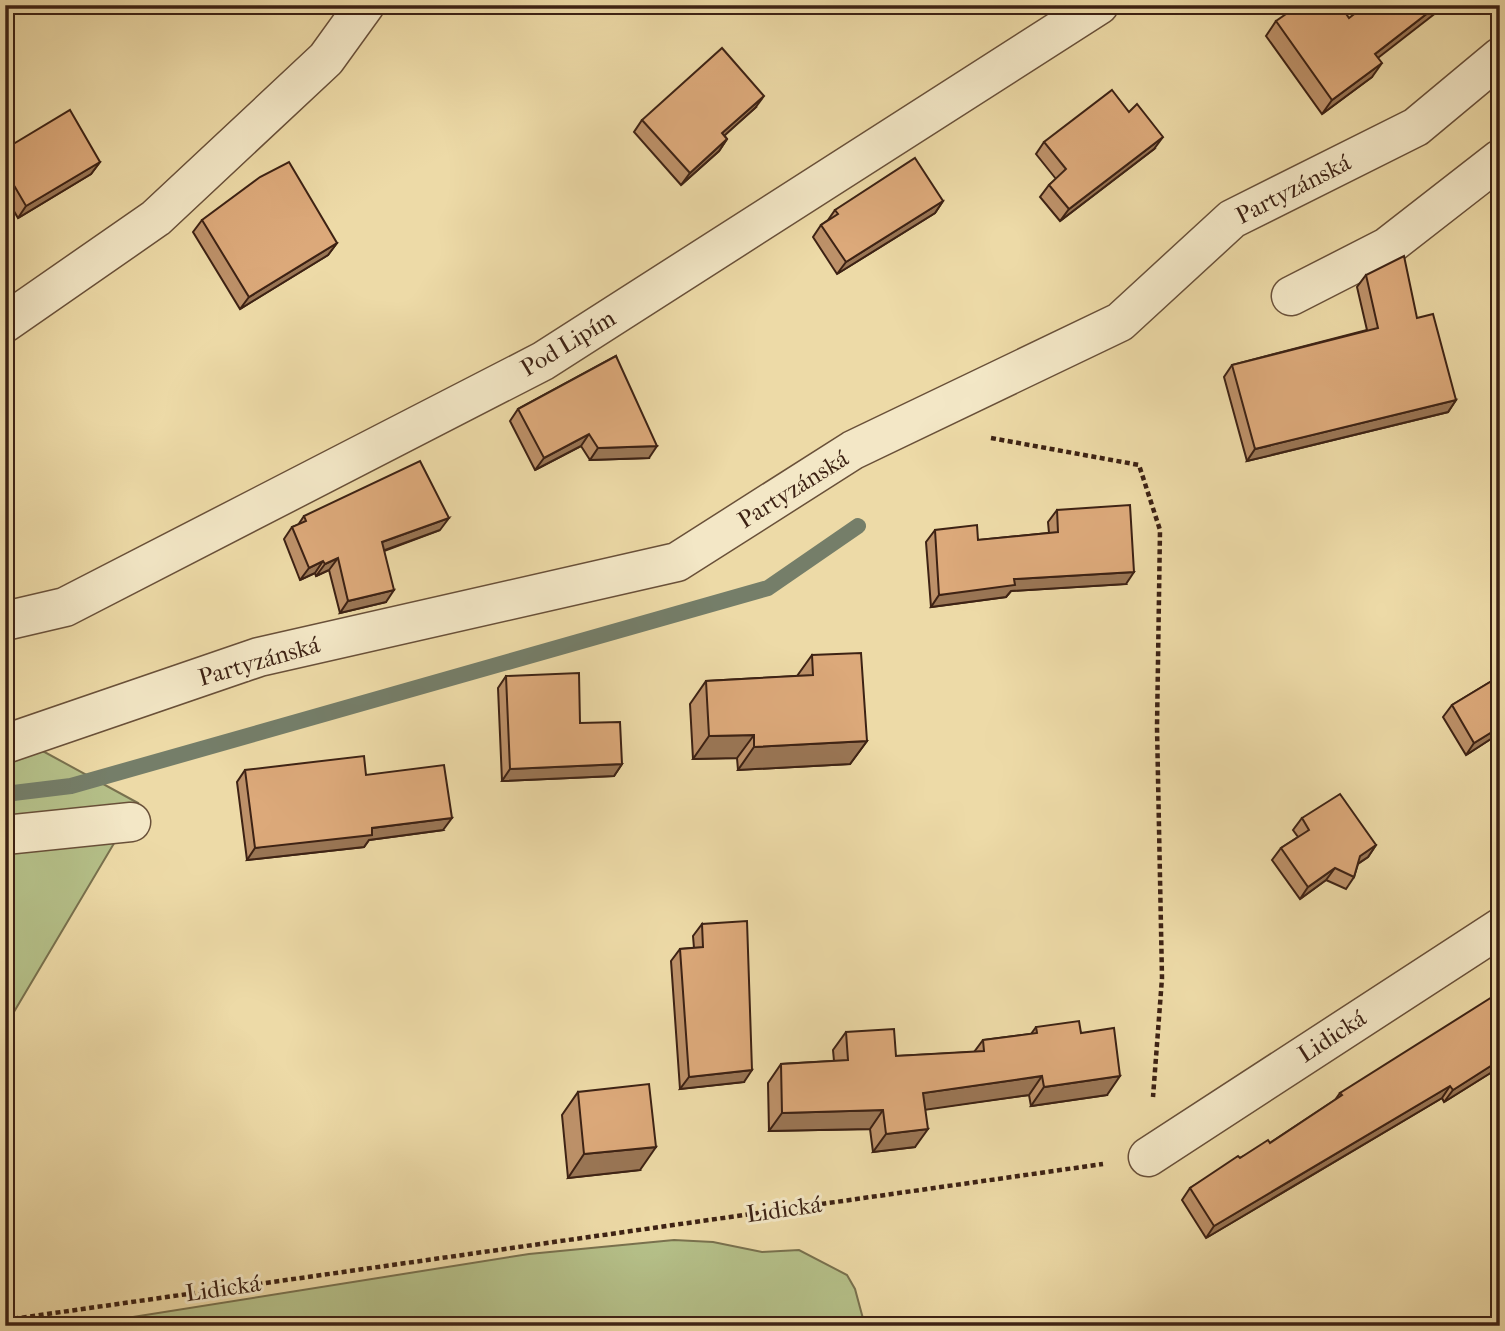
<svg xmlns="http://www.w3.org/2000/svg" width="1505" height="1331" font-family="'IM FELL French Canon',serif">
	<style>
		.green { fill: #b5c089; stroke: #79714e; stroke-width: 2 }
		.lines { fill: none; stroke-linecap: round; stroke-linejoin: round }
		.stream { stroke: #757e69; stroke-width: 16 }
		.street-casing { stroke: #695039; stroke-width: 41 }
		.path { stroke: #3d2214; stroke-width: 4.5; stroke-dasharray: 5 3.5; stroke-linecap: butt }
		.street { stroke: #f3e7c6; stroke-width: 38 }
		.wall { fill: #bd9169; stroke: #3d2214; stroke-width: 2 }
		.shaded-wall { fill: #9a7655; stroke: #3d2214; stroke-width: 2 }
		.building { fill: #dca97a; stroke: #3d2214; stroke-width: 2 }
		.labels { text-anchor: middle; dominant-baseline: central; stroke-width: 6; stroke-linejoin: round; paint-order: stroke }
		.street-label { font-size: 24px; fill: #3d2214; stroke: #f3e7c6 }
	</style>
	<rect width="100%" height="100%" fill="#eddaa7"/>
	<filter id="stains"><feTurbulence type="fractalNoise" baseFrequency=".00286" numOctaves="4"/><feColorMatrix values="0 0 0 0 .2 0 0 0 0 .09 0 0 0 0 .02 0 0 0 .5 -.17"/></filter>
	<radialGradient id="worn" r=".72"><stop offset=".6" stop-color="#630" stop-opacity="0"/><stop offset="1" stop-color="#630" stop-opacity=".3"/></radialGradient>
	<!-- green -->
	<g class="green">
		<path d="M39,749l99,54 -133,224v-267z"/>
		<path d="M674,1240l39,2 49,10 37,-2 48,25 8,14 10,37h-789l453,-72z"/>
	</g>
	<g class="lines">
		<!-- stream -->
		<path class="stream" d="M5,794l66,-8 697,-198 90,-62"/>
		<defs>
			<g id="street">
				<path d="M1291,296l96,-49 113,-88"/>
				<path d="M5,323l151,-105 170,-159 39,-54"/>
				<path d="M5,621l60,-14 478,-246 556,-356"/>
				<path d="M5,744l254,-87 418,-95 176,-112 267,-128 112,-103 184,-92 84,-70"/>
				<path d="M5,835l126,-13"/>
				<path d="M1148,1157l352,-229"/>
			</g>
		</defs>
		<!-- street casing -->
		<use href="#street" class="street-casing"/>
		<!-- path -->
		<g class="path">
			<path d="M991,438l148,27 21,65 -3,197 5,251 -9,119"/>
			<path d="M5,1320l1098,-156"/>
		</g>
		<!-- street -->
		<use href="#street" class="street"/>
	</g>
	<!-- wall -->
	<g class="wall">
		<path d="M1276,21l102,37 -6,19 -50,37 -56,-78z"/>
		<path d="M755,108l-31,27 3,4 -8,12 -38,34 -47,-53 8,-12z"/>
		<path d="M1044,142l110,7 -94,72 -20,-24 9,-12 7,-6 -20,-25z"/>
		<path d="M5,149l95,13 -9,12 -73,44 -13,-22z"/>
		<path d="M943,201l-8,12 -98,61 -24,-37 8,-12 7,-5 7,-10z"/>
		<path d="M1500,203v12l-5,-6z"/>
		<path d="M202,220l135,23 -9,12 -88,54 -47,-77z"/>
		<path d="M1366,275l51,43 39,82 -8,12 -201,49 -23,-84 8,-12 135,-35 -10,-43z"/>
		<path d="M616,356l33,102 -59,2 -9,-14 -46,24 -25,-49 8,-12z"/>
		<path d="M1057,510l69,74 -115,7 -5,6 -75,10 -5,-65 9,-12 43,10 71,-7 -1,-11z"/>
		<path d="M304,516l136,14 -56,21 2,51 -46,11 -11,-43 -13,6 -1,-3 -15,7 -16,-41 8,-12 6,-2z"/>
		<path d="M812,655l55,86 -17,23 -112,6 -1,-12 -44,1 -3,-55 16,-23 91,-5z"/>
		<path d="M506,676l74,47 42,41 -8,12 -112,5 -4,-93z"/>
		<path d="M1500,676v57l-34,22 -23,-38 9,-12z"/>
		<path d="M245,770l121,5 77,55 -74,10 -5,7 -117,13 -10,-78z"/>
		<path d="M1302,818l74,27 -8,12 -10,7 -4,13 -8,12 -20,-9 -26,19 -28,-39 9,-12 17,-11 -5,-7z"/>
		<path d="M702,924l42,158 -64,7 -9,-128 9,-12 14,-1 -1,-12z"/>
		<path d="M1036,1027l45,6 26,62 -76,11 -2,-11 -104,14 -10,38 -42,5 -3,-23 -101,2 -1,-48 13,-19 53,-3 -1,-11 13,-18 50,24 78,-4 9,-12 48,-6z"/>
		<path d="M1500,1067l-56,35 -2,-4 -236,140 -24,-38 8,-12 50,-30 30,-15 65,-43 5,-7z"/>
		<path d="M578,1092l62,78 -72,8 -6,-63z"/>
	</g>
	<!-- shaded-wall -->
	<g class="shaded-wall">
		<path d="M1438,5h8l-81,63 10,-14z"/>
		<path d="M1382,63l-10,14 -50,37 10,-14z"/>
		<path d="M764,96l-9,12 -41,37 8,-12z"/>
		<path d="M1163,137l-9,12 -94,72 9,-12z"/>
		<path d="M727,139l-8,12 -38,34 9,-12z"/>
		<path d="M100,162l-9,12 -73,44 8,-12z"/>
		<path d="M943,201l-8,12 -98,61 9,-12z"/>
		<path d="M337,243l-9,12 -88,54 9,-12z"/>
		<path d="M1456,400l-8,12 -201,49 8,-12z"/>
		<path d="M589,434l-8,12 -46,24 9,-12z"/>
		<path d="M657,446l-8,12 -59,2 8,-12z"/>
		<path d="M449,518l-9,12 -66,24 8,-12z"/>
		<path d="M338,558l-9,12 -13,6 9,-12z"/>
		<path d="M323,561l-8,12 -15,7 9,-12z"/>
		<path d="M1134,572l-8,12 -115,7 -5,6 -75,10 8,-12 75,-16z"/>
		<path d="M394,590l-8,12 -46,11 8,-12z"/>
		<path d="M1500,727v6l-34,22 8,-12z"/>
		<path d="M754,735l-17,23 -44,1 16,-23z"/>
		<path d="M867,741l-17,23 -112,6 16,-23z"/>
		<path d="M622,764l-8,12 -112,5 8,-12z"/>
		<path d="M452,818l-9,12 -74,10 -5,7 -117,13 8,-12 117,-20z"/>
		<path d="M1376,845l-8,12 -17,11 9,-12z"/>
		<path d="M1335,868l-9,12 -26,19 8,-12z"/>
		<path d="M1500,1060v7l-56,35 9,-12z"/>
		<path d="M752,1070l-8,12 -64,7 9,-12z"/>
		<path d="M1042,1076l-13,19 -119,17 13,-19z"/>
		<path d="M1120,1076l-13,19 -76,11 13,-19z"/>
		<path d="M1450,1086l-8,12 -236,140 8,-12z"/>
		<path d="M883,1110l-13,19 -101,2 13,-18z"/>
		<path d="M928,1129l-13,18 -42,5 13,-18z"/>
		<path d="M656,1147l-16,23 -72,8 16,-24z"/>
	</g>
	<!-- building -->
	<g class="building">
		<path d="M1299,5h41l9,13 17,-13h72l-63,49 7,9 -50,37 -56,-79z"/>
		<path d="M722,48l42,48 -42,37 5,6 -37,34 -48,-53z"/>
		<path d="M1112,90l17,22 8,-8 26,33 -94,72 -20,-24 17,-16 -22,-27z"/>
		<path d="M70,110l30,52 -74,44 -21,-36v-21z"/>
		<path d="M915,158l28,43 -97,61 -25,-37 17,-11 -3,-4z"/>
		<path d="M289,162l48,81 -88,54 -47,-77 58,-43z"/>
		<path d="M1404,256l13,62 16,-4 23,86 -201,49 -23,-84 146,-37 -12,-53z"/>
		<path d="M616,356l41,90 -59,2 -9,-14 -45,24 -26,-49z"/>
		<path d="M420,461l29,57 -67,24 12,48 -46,11 -10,-43 -13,6 -2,-3 -14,7 -17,-41 14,-6 -2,-5z"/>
		<path d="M1130,505l4,67 -120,7 1,6 -76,10 -4,-65 42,-5 1,15 80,-8 -1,-22z"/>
		<path d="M861,653l6,88 -113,6v-12l-45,1 -3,-55 107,-6 -1,-20z"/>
		<path d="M579,673l1,50 40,-1 2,42 -112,5 -4,-93z"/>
		<path d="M1500,676v51l-26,16 -22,-38z"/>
		<path d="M364,756l2,19 78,-10 8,53 -80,10v7l-117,13 -10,-78z"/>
		<path d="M1340,794l36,51 -16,11 -6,21 -19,-9 -27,19 -27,-39 28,-18 -7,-12z"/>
		<path d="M747,921l5,149 -63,7 -9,-128 23,-2 -1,-23z"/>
		<path d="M1500,992v68l-47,30 -3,-4 -236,140 -24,-38 48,-32 2,2 28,-18 2,3 72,-48 -2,-2z"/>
		<path d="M1079,1021l2,12 33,-5 6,48 -76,11 -2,-11 -119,17 5,36 -42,5 -3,-24 -101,3 -1,-49 67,-4 -2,-28 48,-3 2,27 88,-5 -1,-11 54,-7 -1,-6z"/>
		<path d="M649,1084l7,63 -72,7 -6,-62z"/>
	</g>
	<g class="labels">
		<!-- street labels -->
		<g class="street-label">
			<text transform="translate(1293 189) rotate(-27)">Partyzánská</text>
			<text transform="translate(568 343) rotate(-31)">Pod Lipím</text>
			<text transform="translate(793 489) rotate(-32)">Partyzánská</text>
			<text transform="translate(259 661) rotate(-16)">Partyzánská</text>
			<text transform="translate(1332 1036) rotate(-33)">Lidická</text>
			<text transform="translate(784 1209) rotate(-8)">Lidická</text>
			<text transform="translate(223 1288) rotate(-8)">Lidická</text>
		</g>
	</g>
	<!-- margin -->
	<rect width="1505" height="1331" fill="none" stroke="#eddaa7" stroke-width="28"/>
	<rect x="7" y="7" width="1491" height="1317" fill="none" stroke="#3d2214" stroke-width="3.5"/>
	<rect x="14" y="14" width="1477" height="1303" fill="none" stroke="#3d2214" stroke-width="2"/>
	<rect width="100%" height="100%" filter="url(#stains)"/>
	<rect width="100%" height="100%" fill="url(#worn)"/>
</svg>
